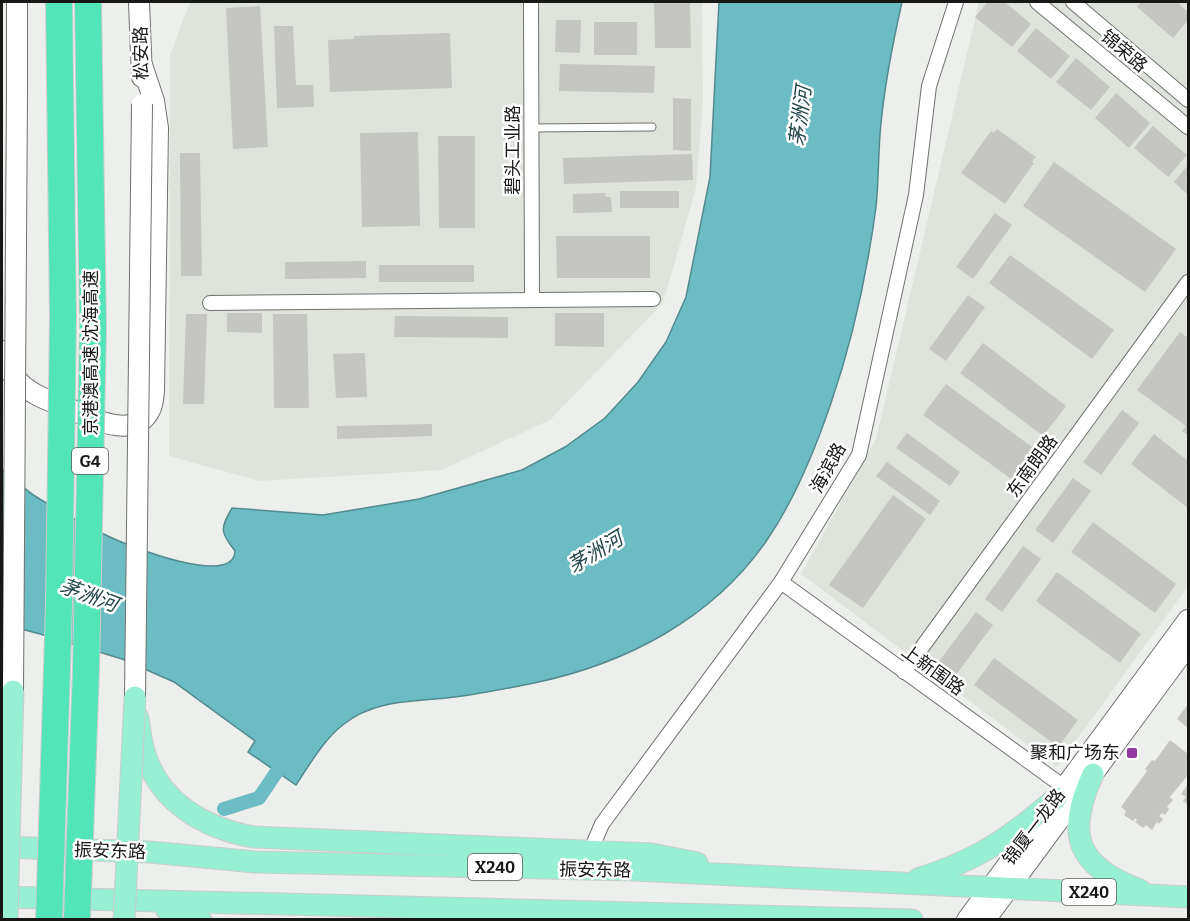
<svg xmlns="http://www.w3.org/2000/svg" width="1190" height="921" font-family="Bitter,'Noto Sans SC',serif">
	<style>
		.built { fill: #dee4db }
		.water { fill: #6cbcc3; stroke: #528a8f; stroke-width: 1.5 }
		.lines { fill: none; stroke-linecap: round; stroke-linejoin: round }
		.canal { stroke: #6cbcc3; stroke-width: 14 }
		.building { fill: #c5c5c1 }
		.lane-casing { stroke: #70726f; stroke-width: 9 }
		.street-casing { stroke: #70726f; stroke-width: 16 }
		.secondary-casing { stroke: #70726f; stroke-width: 22 }
		.primary-casing { stroke: #ccc; stroke-width: 23 }
		.lane { stroke: #fff; stroke-width: 7 }
		.street { stroke: #fff; stroke-width: 14 }
		.secondary { stroke: #fff; stroke-width: 20 }
		.primary { stroke: #97efd4; stroke-width: 21 }
		.secondary-bridge-casing { stroke: #70726f; stroke-width: 22; stroke-linecap: butt }
		.primary-bridge-casing { stroke: #ccc; stroke-width: 23; stroke-linecap: butt }
		.highway-bridge-casing { stroke: #ccc; stroke-width: 28; stroke-linecap: butt }
		.secondary-bridge { stroke: #fff; stroke-width: 20 }
		.primary-bridge { stroke: #97efd4; stroke-width: 21 }
		.highway-bridge { stroke: #51e5b7; stroke-width: 26 }
		.poi-dot { fill: #9338a2; stroke: #fff; stroke-width: 2 }
		.labels { text-anchor: middle; dominant-baseline: central; stroke-width: 5; stroke-linejoin: round; paint-order: stroke }
		.shield { fill: #fff; stroke: #5d5d5c; stroke-width: 1.5 }
		.shield-label { font-size: 16px; font-weight: bold; fill: #171716 }
		.street-label { font-size: 18px; fill: #171716; stroke: #fff }
		.poi-label { font-size: 18px; fill: #171716; stroke: #fff; text-anchor: end }
		.water-label { font-size: 20px; font-style: italic; fill: #21474a; stroke: #fff }
	</style>
	<rect width="100%" height="100%" fill="#edefec"/>
	<!-- built -->
	<g class="built">
		<path d="M190,2h512l1,101 -7,85 -33,115 -113,117 -109,50 -181,11 -91,-25 1,-401z"/>
		<path d="M979,2h209v584l-131,181 -256,-193 75,-135z"/>
	</g>
	<!-- water -->
	<path class="water" d="M719,2h183c-9,40 -17,80 -21,121 -3,28 -2,56 -5,84 -9,67 -23,132 -45,196 -16,47 -36,96 -64,137 -54,79 -142,124 -233,143 -29,6 -58,12 -88,15 -36,4 -72,2 -102,26 -20,15 -34,40 -48,61l-48,-33 7,-11 -81,-59 -52,-23 -82,-25 -38,-10v-155c11,9 23,21 36,29 23,14 48,28 72,39 19,9 124,51 125,14 -15,-19 -15,-22 -3,-43l91,7 96,-16 103,-29 43,-23 40,-29 33,-36 28,-40 20,-45 24,-120z"/>
	<g class="lines">
		<!-- canal -->
		<path class="canal" d="M224,809l35,-11 27,-40"/>
	</g>
	<!-- building -->
	<g class="building">
		<path d="M654,2h36l1,46h-36z"/>
		<path d="M988,2h17l26,22 -19,23 -37,-30z"/>
		<path d="M1141,2h36l11,10v8l-15,18 -36,-31z"/>
		<path d="M260,6l8,141 -35,2 -7,-141z"/>
		<path d="M556,20h25l-1,33 -25,-1z"/>
		<rect x="594" y="22" width="43" height="33"/>
		<path d="M274,26h19l3,59h17l1,22 -37,1z"/>
		<path d="M1036,28l34,28 -19,23 -34,-28z"/>
		<path d="M450,33l2,55 -122,4 -2,-52 26,-1v-3z"/>
		<path d="M1076,58l34,29 -19,23 -35,-28z"/>
		<path d="M560,64l95,2 -1,27 -95,-2z"/>
		<path d="M1116,93l34,30 -21,25 -34,-30z"/>
		<path d="M673,98l18,1v52l-18,-1z"/>
		<path d="M1153,126l34,29 -19,22 -34,-29z"/>
		<path d="M997,129l39,28 -4,5 2,1 -29,41 -44,-31 30,-42 3,2z"/>
		<path d="M418,132l2,94 -58,1 -2,-94z"/>
		<path d="M438,136h37v92h-36z"/>
		<path d="M180,153h20l2,123h-21z"/>
		<path d="M692,154l1,26 -129,4 -1,-26z"/>
		<path d="M1054,162l122,87 -31,43 -122,-86z"/>
		<path d="M1188,165v30l-14,-13z"/>
		<rect x="620" y="191" width="59" height="17"/>
		<path d="M605,193l1,4h5l1,15 -39,1v-19z"/>
		<path d="M995,213l17,12 -39,54 -17,-12z"/>
		<path d="M556,236h94v42h-93z"/>
		<path d="M1010,255l104,75 -22,29 -103,-76z"/>
		<path d="M366,261v17l-81,1v-17z"/>
		<rect x="379" y="265" width="95" height="17"/>
		<path d="M968,295l17,12 -39,54 -17,-12z"/>
		<path d="M227,313h35v20l-35,-1z"/>
		<path d="M555,313h49v34l-49,-1z"/>
		<path d="M186,314h21l-3,90h-21z"/>
		<path d="M273,314h34l2,94h-35z"/>
		<path d="M395,316l113,1v21l-114,-1z"/>
		<path d="M1180,332l8,6v97l-6,-4 4,-5 -49,-36z"/>
		<path d="M983,343l83,63 -23,30 -83,-63z"/>
		<path d="M365,353l2,44 -31,1 -3,-44z"/>
		<path d="M946,384l90,66 -22,31 -91,-66z"/>
		<path d="M1122,410l17,13 -38,52 -18,-13z"/>
		<path d="M432,424v12l-95,3v-13z"/>
		<path d="M907,433l53,39 -10,14 -54,-38z"/>
		<path d="M1154,434l34,27v47l-57,-44z"/>
		<path d="M887,462l53,39 -10,14 -54,-39z"/>
		<path d="M1073,478l18,13 -38,52 -18,-13z"/>
		<path d="M893,495l33,24 -63,89 -34,-23z"/>
		<path d="M1093,522l83,62 -21,29 -84,-61z"/>
		<path d="M1023,546l18,13 -39,53 -17,-13z"/>
		<path d="M1057,572l84,62 -21,29 -84,-62z"/>
		<path d="M976,612l17,13 -38,51 -18,-12z"/>
		<path d="M994,658l84,62 -20,27 -84,-62z"/>
		<path d="M1188,704v24l-11,-9z"/>
		<path d="M1170,740l18,14v21l-18,22 3,3 -6,7 2,2 -4,6 -3,-2 -3,3 4,3 -4,5 -2,-2 -5,8 -6,-5 -3,3 -8,-6 2,-2 -2,-2 -2,3 -9,-6 2,-4 -5,-4 26,-36 -2,-2 7,-9 3,1z"/>
		<path d="M1188,784v21l-5,-4 3,-4 -5,-3z"/>
	</g>
	<g class="lines">
		<defs>
			<path id="lane" d="M531,128l121,-1"/>
			<g id="street">
				<path d="M531,2l1,297"/>
				<path d="M1037,2l151,125"/>
				<path d="M1073,2l115,98"/>
				<path d="M210,303l443,-4"/>
				<path d="M781,582l283,205"/>
				<path d="M904,672l284,-390"/>
				<path d="M590,852l12,-28 179,-242 78,-127 57,-260 13,-109 27,-84"/>
			</g>
			<g id="secondary">
				<path d="M17,2v90"/>
				<path d="M139,2l3,75"/>
				<path d="M2,351c2,11 9,24 18,32 13,13 33,19 50,26 21,9 65,32 80,1 3,-5 3,-12 4,-18l4,-264 -4,-27 -12,-36"/>
				<path d="M967,920l221,-300"/>
				<path d="M985,920l203,-275"/>
			</g>
			<g id="primary">
				<path d="M138,718c2,12 3,25 7,36 15,49 60,74 108,83l399,17 45,9"/>
				<path d="M1093,774c-27,60 -18,92 47,116"/>
				<path d="M2,847l148,5 105,10 378,8 555,27"/>
				<path d="M918,879c59,-19 91,-40 138,-81"/>
				<path d="M2,897l910,23"/>
				<path d="M166,909l35,11"/>
			</g>
		</defs>
		<!-- lane casing -->
		<use href="#lane" class="lane-casing"/>
		<!-- street casing -->
		<use href="#street" class="street-casing"/>
		<!-- secondary casing -->
		<use href="#secondary" class="secondary-casing"/>
		<!-- primary casing -->
		<use href="#primary" class="primary-casing"/>
		<!-- lane -->
		<use href="#lane" class="lane"/>
		<!-- street -->
		<use href="#street" class="street"/>
		<!-- secondary -->
		<use href="#secondary" class="secondary"/>
		<!-- primary -->
		<use href="#primary" class="primary"/>
		<defs>
			<g id="secondary-bridge">
				<path d="M13,691l4,-599"/>
				<path d="M135,697l7,-593"/>
			</g>
			<g id="primary-bridge">
				<path d="M7,920l6,-229"/>
				<path d="M124,920l11,-223"/>
			</g>
			<g id="highway-bridge">
				<path d="M49,920l10,-315 4,-288 -4,-315"/>
				<path d="M77,920l9,-251 7,-340 -5,-327"/>
			</g>
		</defs>
		<!-- secondary-bridge casing -->
		<use href="#secondary-bridge" class="secondary-bridge-casing"/>
		<!-- primary-bridge casing -->
		<use href="#primary-bridge" class="primary-bridge-casing"/>
		<!-- highway-bridge casing -->
		<use href="#highway-bridge" class="highway-bridge-casing"/>
		<!-- secondary-bridge -->
		<use href="#secondary-bridge" class="secondary-bridge"/>
		<!-- primary-bridge -->
		<use href="#primary-bridge" class="primary-bridge"/>
		<!-- highway-bridge -->
		<use href="#highway-bridge" class="highway-bridge"/>
	</g>
	<!-- markers -->
	<rect class="poi-dot" x="1126" y="747" width="12" height="12" rx="3"/>
	<g class="labels">
		<!-- shield labels -->
		<g class="shield">
			<rect x="72" y="448" width="36" height="26" rx="4.5"/>
			<rect x="468" y="854" width="54" height="26" rx="4.5"/>
			<rect x="1062" y="879" width="54" height="26" rx="4.5"/>
		</g>
		<g class="shield-label">
			<text x="90" y="461">G4</text>
			<text x="495" y="867">X240</text>
			<text x="1089" y="892">X240</text>
		</g>
		<!-- street labels -->
		<g class="street-label">
			<text transform="translate(1124 51) rotate(40)">锦荣路</text>
			<text transform="translate(141 53) rotate(-91)">松安路</text>
			<text transform="translate(513 150) rotate(-90)">碧头工业路</text>
			<text transform="translate(91 353) rotate(-90)">京港澳高速 沈海高速</text>
			<text transform="translate(1032 466) rotate(-54)">东南朗路</text>
			<text transform="translate(828 468) rotate(-61)">海滨路</text>
			<text transform="translate(933 670) rotate(36)">上新围路</text>
			<text transform="translate(1034 827) rotate(-53)">锦厦一龙路</text>
			<text transform="translate(110 851) rotate(2)">振安东路</text>
			<text transform="translate(595 870) rotate(1)">振安东路</text>
		</g>
		<!-- poi labels -->
		<g class="poi-label">
			<text x="1120" y="753">聚和广场东</text>
		</g>
		<!-- water labels -->
		<g class="water-label">
			<text transform="translate(800 116) rotate(-83)">茅洲河</text>
			<text transform="translate(595 552) rotate(-31)">茅洲河</text>
			<text transform="translate(89 595) rotate(20)">茅洲河</text>
		</g>
	</g>
	<!-- border -->
	<rect width="1190" height="921" fill="none" stroke="#171716" stroke-width="6"/>
</svg>
